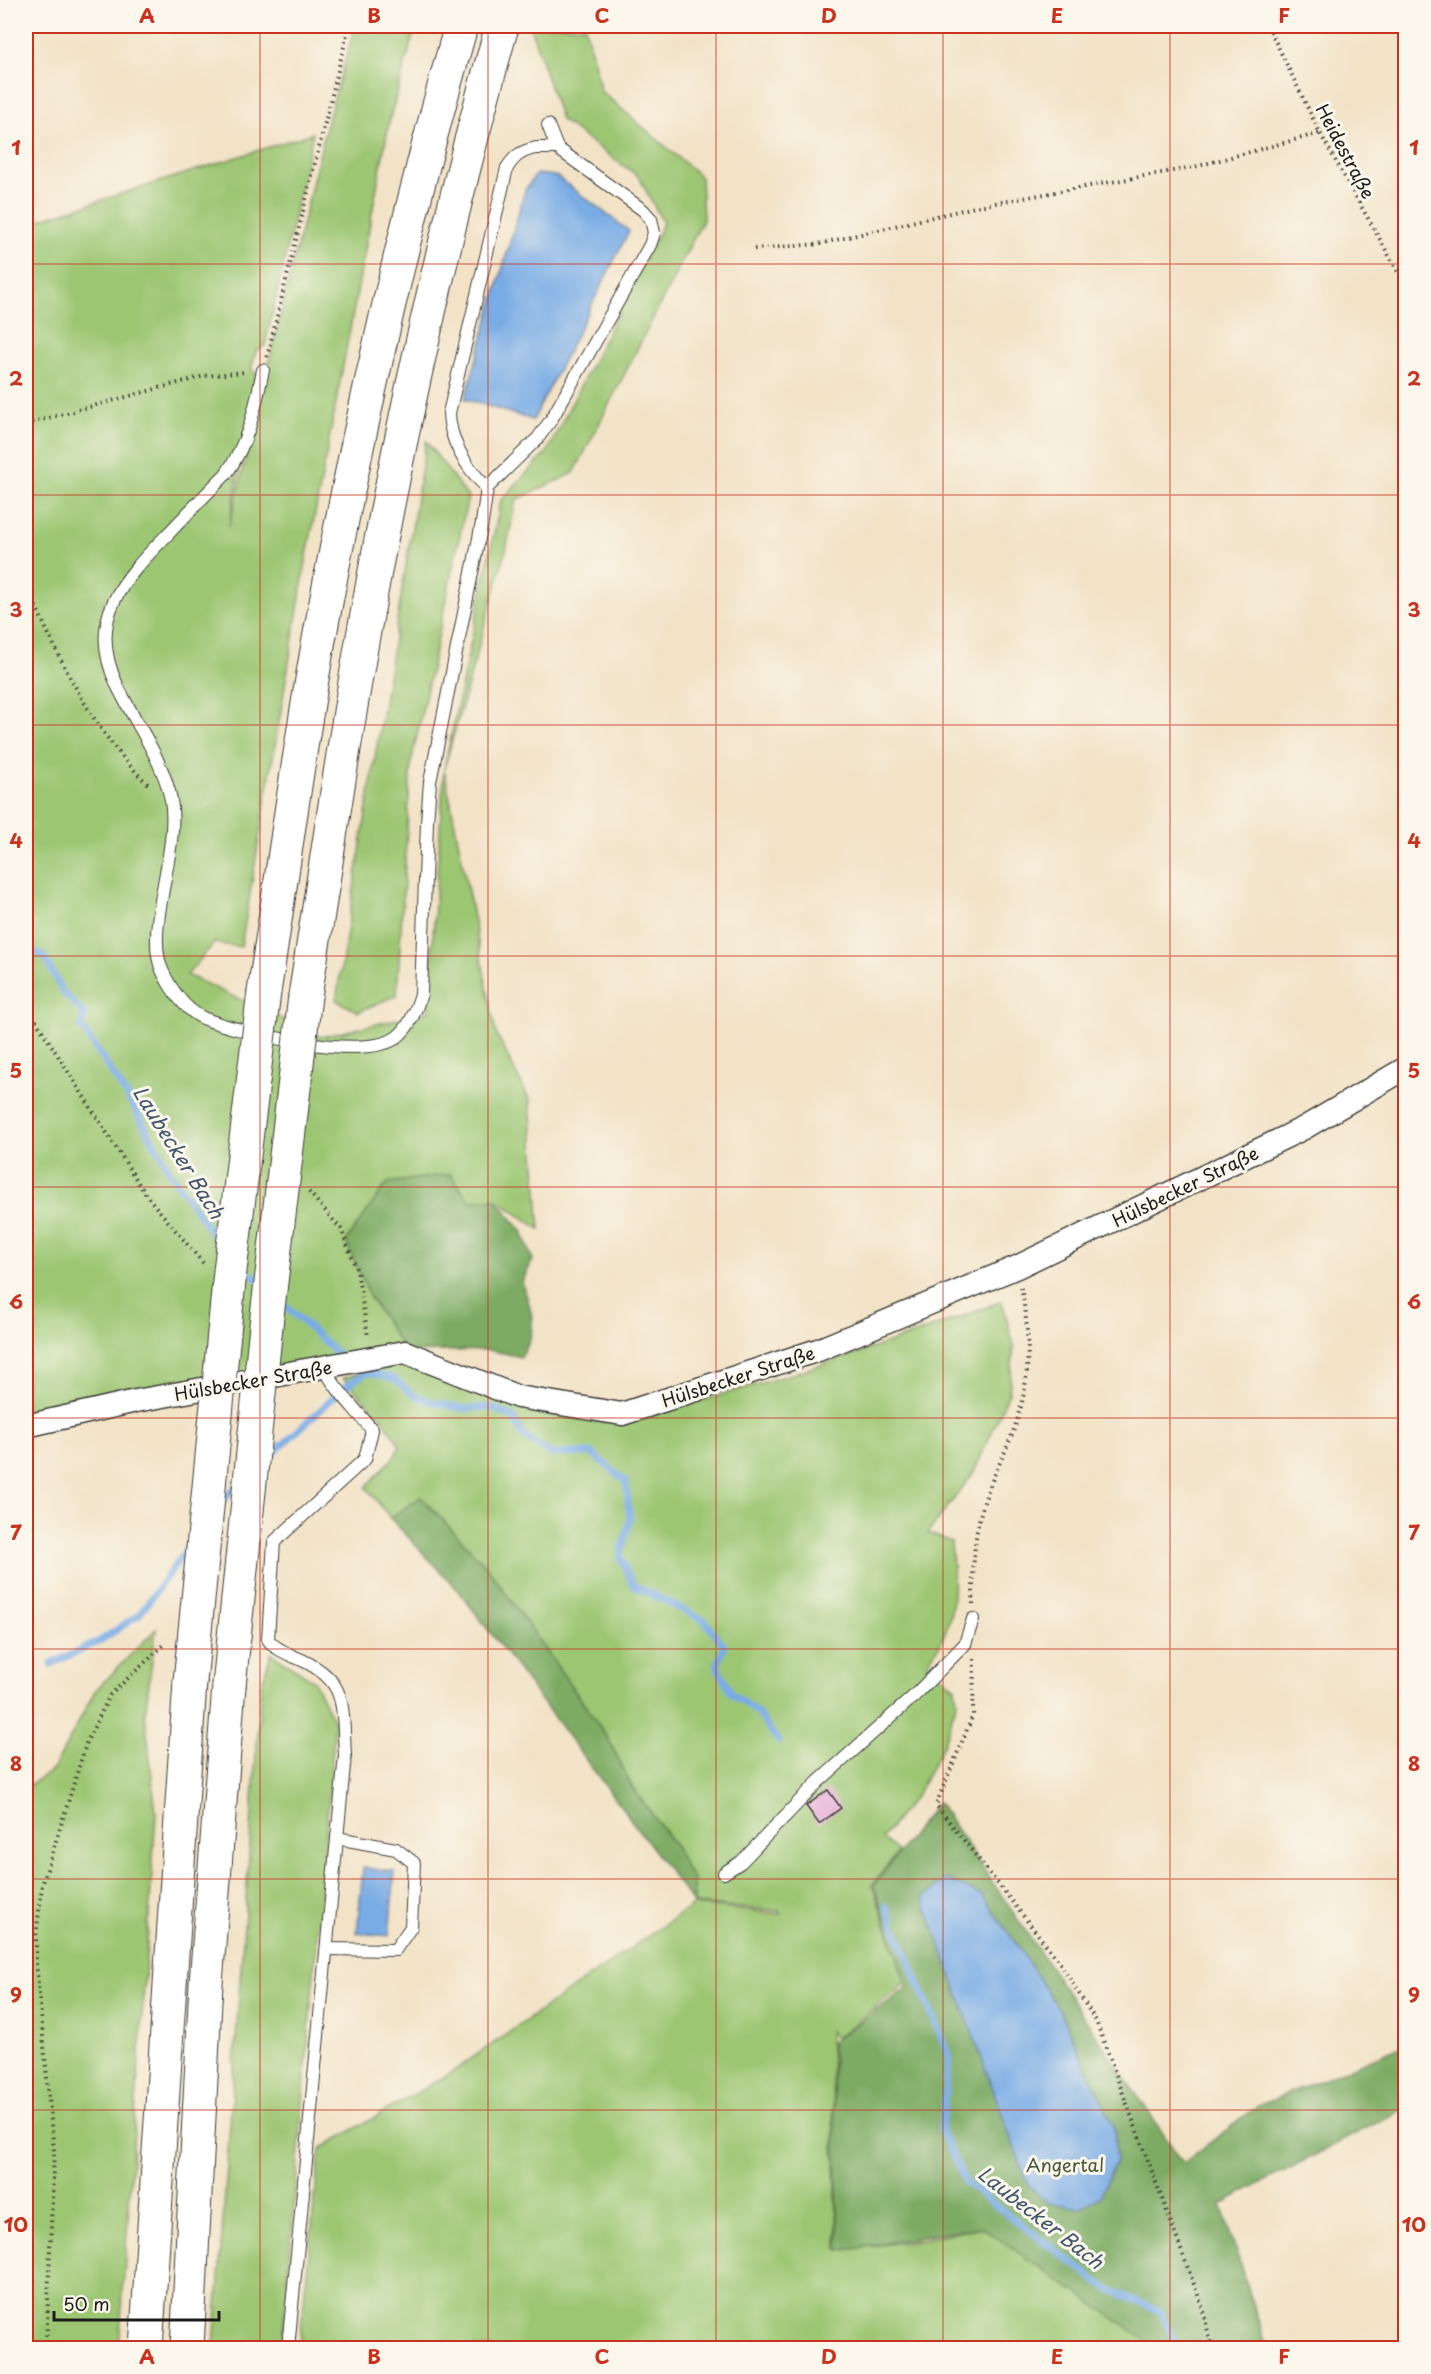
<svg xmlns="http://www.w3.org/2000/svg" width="1431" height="2374" font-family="'Playpen Sans',sans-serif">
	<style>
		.green { fill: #9cc672; stroke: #5c7147; stroke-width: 1.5; fill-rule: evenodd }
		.forest { fill: #7dab64; stroke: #4c6440; stroke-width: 1.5 }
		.water { fill: #79ace5; stroke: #4a6480; stroke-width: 1.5 }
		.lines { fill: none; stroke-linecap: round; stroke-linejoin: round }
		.stream { stroke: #79ace5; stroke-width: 7 }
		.building { fill: #e2a5d6 }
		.lane-casing { stroke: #3c3a36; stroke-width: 14 }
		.street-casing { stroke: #3c3a36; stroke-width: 25 }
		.highway-casing { stroke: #3c3a36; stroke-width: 35 }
		.path { stroke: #3c3a36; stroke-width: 4; stroke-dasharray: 1.5 4.5; stroke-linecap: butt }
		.lane { stroke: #fff; stroke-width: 12 }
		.street { stroke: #fff; stroke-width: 22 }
		.highway { stroke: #fff; stroke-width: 33 }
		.highway-bridge-casing { stroke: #3c3a36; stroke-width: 35; stroke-linecap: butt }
		.highway-bridge { stroke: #fff; stroke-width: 33 }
		.grid { fill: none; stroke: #c8321e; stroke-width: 1.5; stroke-opacity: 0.55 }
		.labels { text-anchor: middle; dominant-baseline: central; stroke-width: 6; stroke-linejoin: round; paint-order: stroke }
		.street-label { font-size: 18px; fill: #1c1c1c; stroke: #fbf7ec }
		.park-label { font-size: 18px; fill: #49583a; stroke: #fbf7ec }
		.water-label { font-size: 20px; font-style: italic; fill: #41566c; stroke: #fbf7ec }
		.neatline { fill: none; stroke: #c8321e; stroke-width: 2 }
		.grid-label { font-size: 20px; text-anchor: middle; font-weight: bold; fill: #c8321e }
	</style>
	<rect width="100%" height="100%" fill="#fbf7ec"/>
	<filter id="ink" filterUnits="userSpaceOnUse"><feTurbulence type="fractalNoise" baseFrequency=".0167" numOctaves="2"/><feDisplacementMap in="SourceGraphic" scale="12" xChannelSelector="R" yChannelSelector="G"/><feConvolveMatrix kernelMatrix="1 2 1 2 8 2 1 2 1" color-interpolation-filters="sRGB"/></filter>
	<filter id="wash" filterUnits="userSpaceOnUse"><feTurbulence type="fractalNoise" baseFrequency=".008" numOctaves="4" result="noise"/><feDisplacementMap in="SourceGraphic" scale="24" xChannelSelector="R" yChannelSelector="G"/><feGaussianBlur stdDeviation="1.35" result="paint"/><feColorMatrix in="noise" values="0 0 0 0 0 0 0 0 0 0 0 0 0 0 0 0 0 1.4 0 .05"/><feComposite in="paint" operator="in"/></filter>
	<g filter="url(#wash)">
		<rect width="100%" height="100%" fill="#f2e2c6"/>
		<!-- green -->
		<g class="green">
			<path d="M355,26h61l-26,92 -84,443 -65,386 -27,-4 -27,32 134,62 107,-25 16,-243 57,-269 46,-48 116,-229 -24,-46 -78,-57 -31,-94h55l16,65 100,86 2,43 -129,253 -58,27 -10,50 -62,219 52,264 34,68 10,128 -45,-30 -25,2 -101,95 36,56 -379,68v-1196l287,-91 -48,213 -9,5 -5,18 5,5 -27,153 98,-404z"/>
			<path d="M426,441l42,56 -57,266 -14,232 -39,17 -22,-12z"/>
			<path d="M1002,1301l12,45 -5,47 -35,79 -46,61 23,9c4,48 7,81 -24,121l28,25 2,14 -14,44 -26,48 -35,44 16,14 -26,33 23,66 -21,-66 64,-83 273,546h-912l21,-199 129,-75 244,-169 87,9 -1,-3 -85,-7 -1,-23 -20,-38 -39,-53 -27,-53 -119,-168 -67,-72 -31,21 -24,-31 29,-31 5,-11 -20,-29 -37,-38 41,-13 21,-2 114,44 77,15h33c126,-37 252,-72 373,-121zM906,1983l75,244 -58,13 -85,10 -8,-220 5,9z"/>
			<path d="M156,1629l-11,85 11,100 -37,534h-93v-561l27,-17 42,-79z"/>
			<path d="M271,1653l43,28 21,43 -53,624h-68l47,-661z"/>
		</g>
		<!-- forest -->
		<g class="forest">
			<path d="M450,1174l20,27 25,-2 27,32 11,29 -11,22c10,28 17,49 -1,75l-33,-7 -83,2 -36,-56 -23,-55 41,-58z"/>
			<path d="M421,1497l67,71 119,169 27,53 39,53 20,38 1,23 -235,-313 -69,-73z"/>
			<path d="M938,1802l245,361 75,-57 147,-61v63l-184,96 46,144h-109l-177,-121 -142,24 -7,-209 75,-54 -33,-103z"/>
		</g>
		<!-- water -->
		<g class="water">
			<path d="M536,174l20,2 73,55 -96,189 -68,-21 60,-209z"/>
			<path d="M363,1868l32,3 -6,65 -32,-3z"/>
			<path d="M946,1879l36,16 33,47 44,67 55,118 2,34 -16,36 -20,11 -33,-6 -19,-17 -105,-287z"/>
		</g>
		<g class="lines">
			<!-- stream -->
			<g class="stream">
				<path d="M26,948l18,8 18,35 23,24 -4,11 50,76 42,75 50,72"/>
				<path d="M240,1264l21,19"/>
				<path d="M280,1301l59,54"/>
				<path d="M361,1370l34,9 17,15 17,7 36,8 24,-2 24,10 10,19 28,18 41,-1 34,29 4,38 -10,36 13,29 71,35 20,26 -7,20 15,28 25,18 21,29"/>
				<path d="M264,1462l82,-76 20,-13"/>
				<path d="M220,1503l18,-18"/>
				<path d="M51,1664l47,-22 41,-27 52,-72"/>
				<path d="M26,1677l5,-2"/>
				<path d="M886,1906l63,150 -8,75 25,52 140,105 54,23 18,37"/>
			</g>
		</g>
		<g id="blocks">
			<!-- building -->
			<path class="building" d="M828,1790l13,18 -22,16 -13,-18z"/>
		</g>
	</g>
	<g filter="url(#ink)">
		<use href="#blocks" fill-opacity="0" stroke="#3c3a36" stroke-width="1.5"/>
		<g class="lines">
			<defs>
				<g id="lane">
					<path d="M548,125l9,23"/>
					<path d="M536,148h21l86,62 8,9 3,14 -4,12 -99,175 -13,18 -51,50c-21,-21 -37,-45 -38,-75l58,-245c8,-13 15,-17 29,-20z"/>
					<path d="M263,370c-8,38 -14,72 -37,104 -20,20 -40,41 -60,62 -44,45 -80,83 -49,149 18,38 46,74 54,115 9,50 -27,129 -9,170 8,18 23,40 41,48 36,15 163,44 194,19 13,-10 19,-27 24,-43l6,-172 3,-40 52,-259 5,-35"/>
					<path d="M724,1873l17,-11 77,-80 96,-86 51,-52 8,-25"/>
					<path d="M327,1949l68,1 16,-23 3,-64 -18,-14 -59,-11"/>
					<path d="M288,2348l57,-593c-3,-50 4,-76 -50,-98 -9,-4 -22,-9 -27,-18l6,-97 91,-83 7,-29c-16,-21 -37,-40 -48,-63"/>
				</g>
				<path id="street" d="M26,1426l110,-25 269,-49 113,45 104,17 196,-64 199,-83 287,-139 102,-60"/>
				<g id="highway">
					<path d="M264,992c19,-119 34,-239 56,-358 38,-205 84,-408 141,-608"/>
					<path d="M305,996c19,-118 36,-236 57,-354 37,-207 83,-414 140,-616"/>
					<path d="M146,2348l44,-666"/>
					<path d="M187,2348l19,-365 23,-297"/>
				</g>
			</defs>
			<!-- lane casing -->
			<use href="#lane" class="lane-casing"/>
			<!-- street casing -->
			<use href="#street" class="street-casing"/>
			<!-- highway casing -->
			<use href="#highway" class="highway-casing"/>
			<!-- path -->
			<g class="path">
				<path d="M1268,26l52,107 86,153"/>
				<path d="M754,249l65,-5 160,-38 215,-39 126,-34"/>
				<path d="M267,357l82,-331"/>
				<path d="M26,424l178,-48 42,-4"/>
				<path d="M26,584c32,72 65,147 123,201"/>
				<path d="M26,1005l120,190 57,68"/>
				<path d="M309,1192l32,37 16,42 11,65"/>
				<path d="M973,1604c0,-29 0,-63 8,-91 7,-29 22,-54 32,-81 18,-47 18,-95 8,-144"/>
				<path d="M974,1659l-1,56 -37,90 122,155 38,61 106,285 10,42"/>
				<path d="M46,2348l8,-197 -18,-188v-27l6,-50 45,-145 23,-46 56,-52"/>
			</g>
			<!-- lane -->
			<use href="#lane" class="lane"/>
			<!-- street -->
			<use href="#street" class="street"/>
			<!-- highway -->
			<use href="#highway" class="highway"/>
			<defs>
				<g id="highway-bridge">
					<path d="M190,1682l40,-411 34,-279"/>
					<path d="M229,1686l38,-370 38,-320"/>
				</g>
			</defs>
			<!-- highway-bridge casing -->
			<use href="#highway-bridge" class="highway-bridge-casing"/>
			<!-- highway-bridge -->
			<use href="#highway-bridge" class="highway-bridge"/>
		</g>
	</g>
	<!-- grid -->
	<path class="grid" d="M260,26v2322M488,26v2322M716,26v2322M943,26v2322M1170,26v2322M26,264h1380M26,495h1380M26,725h1380M26,956h1380M26,1187h1380M26,1418h1380M26,1649h1380M26,1879h1380M26,2110h1380"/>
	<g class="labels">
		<!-- street labels -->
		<g class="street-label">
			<text transform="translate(1346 151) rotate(62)">Heidestraße</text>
			<text transform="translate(1185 1186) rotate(-26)">Hülsbecker Straße</text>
			<text transform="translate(738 1376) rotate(-18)">Hülsbecker Straße</text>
			<text transform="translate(253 1380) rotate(-10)">Hülsbecker Straße</text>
		</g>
		<!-- park labels -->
		<g class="park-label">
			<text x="1065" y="2164">Angertal</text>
		</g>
		<!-- water labels -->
		<g class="water-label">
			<text transform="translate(179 1152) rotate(58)">Laubecker Bach</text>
			<text transform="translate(1041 2217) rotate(38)">Laubecker Bach</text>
		</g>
	</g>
	<!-- margin -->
	<rect width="1431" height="2374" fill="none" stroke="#fbf7ec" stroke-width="66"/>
	<!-- scale -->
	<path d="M54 2311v9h165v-9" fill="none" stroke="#1c1c1c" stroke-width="3"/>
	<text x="63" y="2311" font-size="18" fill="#1c1c1c" stroke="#fbf7ec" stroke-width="4.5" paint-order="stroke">50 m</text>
	<rect x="33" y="33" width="1365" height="2308" class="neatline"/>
	<g class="grid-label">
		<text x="147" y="23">A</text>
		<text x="374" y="23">B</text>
		<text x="602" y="23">C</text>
		<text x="829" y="23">D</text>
		<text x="1057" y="23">E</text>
		<text x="1284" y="23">F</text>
		<text x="16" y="155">1</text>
		<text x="1414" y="155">1</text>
		<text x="16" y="386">2</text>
		<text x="1414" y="386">2</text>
		<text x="16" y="617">3</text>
		<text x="1414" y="617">3</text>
		<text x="16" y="848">4</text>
		<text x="1414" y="848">4</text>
		<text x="16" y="1078">5</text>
		<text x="1414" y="1078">5</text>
		<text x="16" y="1309">6</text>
		<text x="1414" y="1309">6</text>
		<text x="16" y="1540">7</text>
		<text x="1414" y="1540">7</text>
		<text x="16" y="1771">8</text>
		<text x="1414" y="1771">8</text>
		<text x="16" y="2002">9</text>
		<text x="1414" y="2002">9</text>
		<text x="16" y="2232">10</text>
		<text x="1414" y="2232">10</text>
		<text x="147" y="2364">A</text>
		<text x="374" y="2364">B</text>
		<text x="602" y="2364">C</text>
		<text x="829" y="2364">D</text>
		<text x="1057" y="2364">E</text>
		<text x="1284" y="2364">F</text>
	</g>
</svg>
